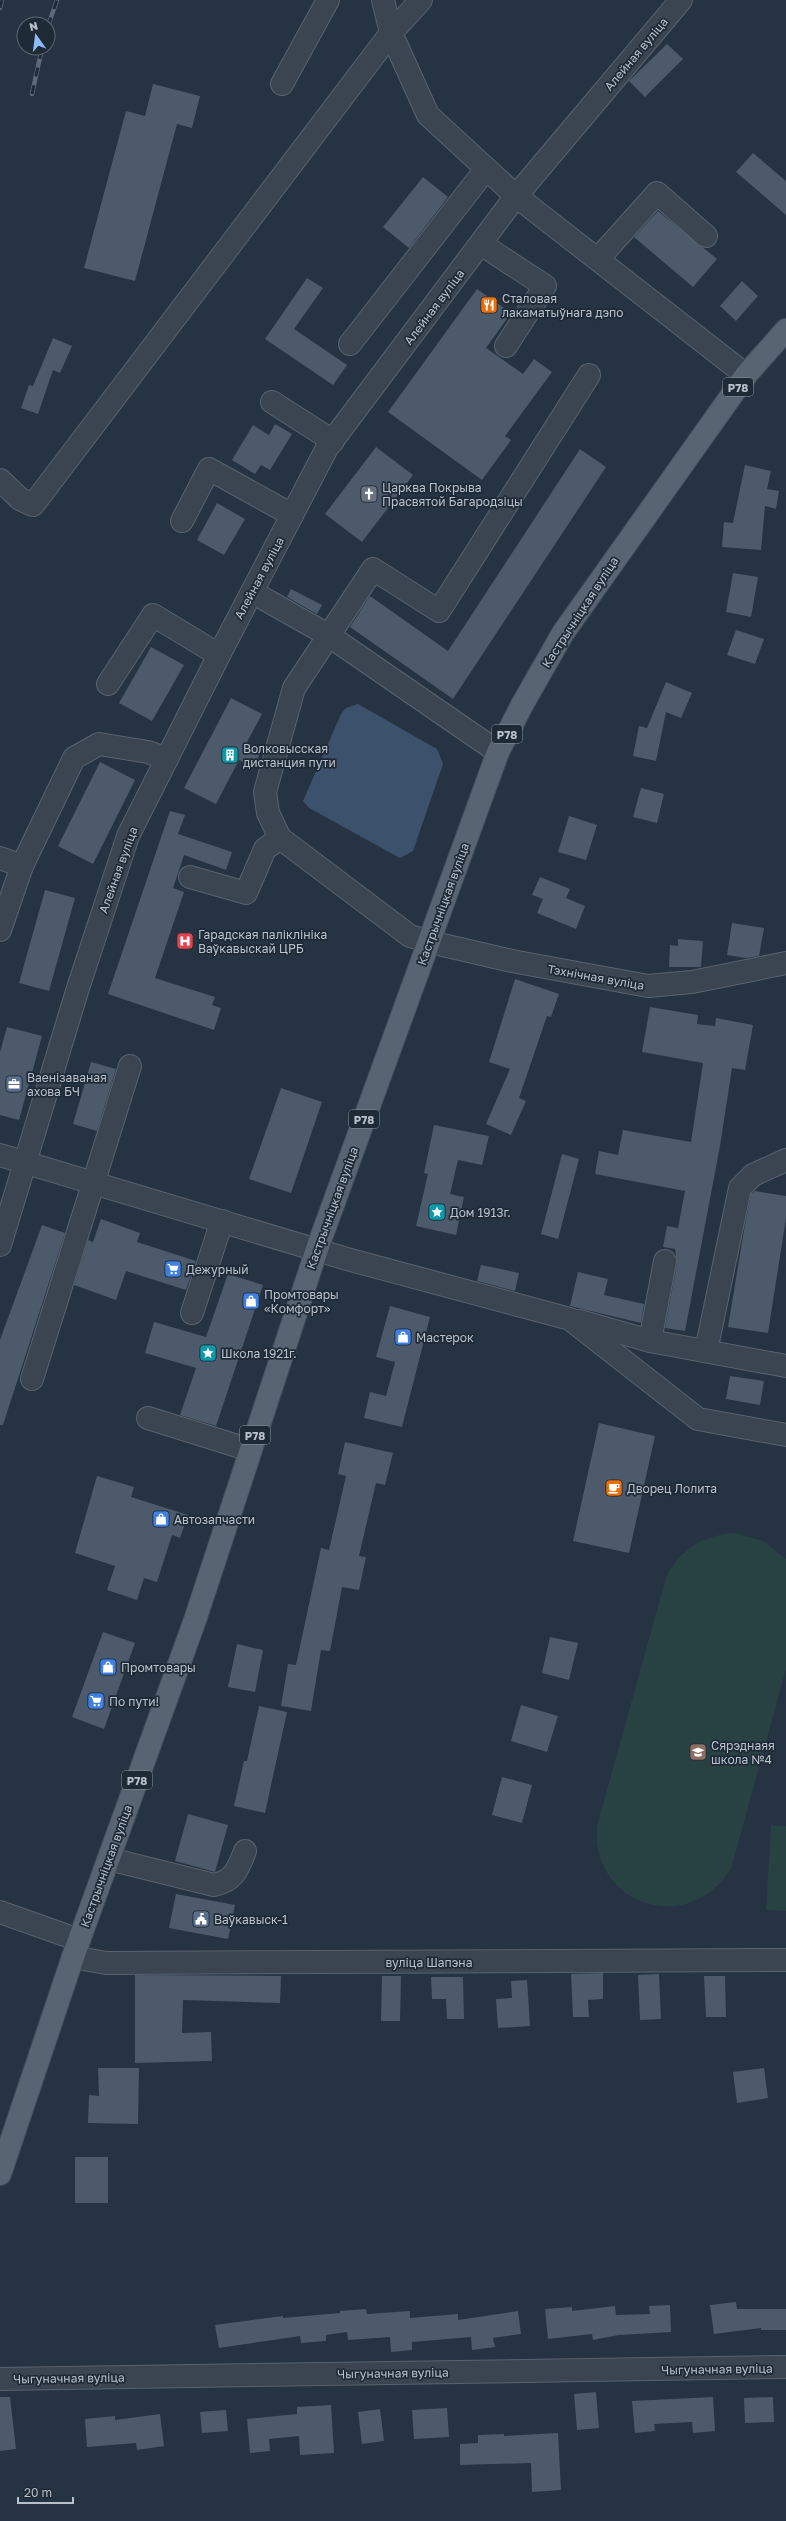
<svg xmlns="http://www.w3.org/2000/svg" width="786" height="2521" font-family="'Golos Text',sans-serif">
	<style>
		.green { fill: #284143 }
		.water { fill: #3c516b }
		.building { fill: #4c5a6b }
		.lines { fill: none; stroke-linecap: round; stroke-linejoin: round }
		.minor-casing { stroke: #59636f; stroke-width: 24 }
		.major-casing { stroke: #444e5b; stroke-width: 24 }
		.minor { stroke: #3b4552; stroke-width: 22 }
		.major { stroke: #596472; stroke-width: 22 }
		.rail-casing { stroke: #5d6979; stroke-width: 4.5 }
		.rail { stroke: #1f2a37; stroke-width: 3; stroke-dasharray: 9; stroke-linecap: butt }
		.labels { text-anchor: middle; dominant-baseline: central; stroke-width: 3.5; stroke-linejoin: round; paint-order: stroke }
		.shield { fill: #1f2a37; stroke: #8a939f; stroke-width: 1 }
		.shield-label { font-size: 11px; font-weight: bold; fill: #b8c0cc }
		.street-label { font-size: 12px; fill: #b8c0cc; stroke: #1f2a37 }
		.poi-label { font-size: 12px; fill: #b8c0cc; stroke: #1f2a37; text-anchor: start }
	</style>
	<rect width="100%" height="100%" fill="#263342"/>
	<!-- green -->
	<g class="green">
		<path d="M735,1533l28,8 23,18v110l-55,200c-43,68 -141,37 -134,-43l70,-252c16,-27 37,-39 68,-41z"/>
		<path d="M771,1825l15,1v85l-20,-1z"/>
	</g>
	<!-- water -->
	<path class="water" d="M358,704l79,45 6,15 -30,87 -13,7 -91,-50 -6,-7 38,-87 5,-6z"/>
	<!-- building -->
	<g class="building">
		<path d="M667,44l16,15 -38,38 -16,-16z"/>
		<path d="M153,84l47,12 -8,32 -15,-4 -42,157 -51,-13 42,-157 19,5z"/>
		<path d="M753,153l33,28v34l-50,-43z"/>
		<path d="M423,177l25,20 -39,51 -26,-21z"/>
		<path d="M658,211l59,48 -24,28 -59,-50z"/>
		<path d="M307,278l16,10 -29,41 53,36 -14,20 -68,-46z"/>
		<path d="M742,281l16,15 -22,25 -16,-15z"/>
		<path d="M477,289l34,24 -25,35 37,26 11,-15 18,13 -47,64 6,4 -29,40 -94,-68z"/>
		<path d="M53,338l19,8 -12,27 -7,-3 -15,44 -17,-6 8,-23 4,1z"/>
		<path d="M275,424l17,10 -22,36 -9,-5 -6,9 -23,-14 21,-35 16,10z"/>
		<path d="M376,447l37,28 -51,67 -37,-28z"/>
		<path d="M580,449l26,18 -153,232 -103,-72 20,-31 78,55z"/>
		<path d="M745,465l26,6 -4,18 12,2 -3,18 -11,-3 -4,44 -39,-3 2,-25 9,1z"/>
		<path d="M217,503l28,16 -21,36 -27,-15z"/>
		<path d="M733,573l25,4 -7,40 -25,-5z"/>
		<path d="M291,589l31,16 -5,9 -30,-17z"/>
		<path d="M736,630l28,9 -9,25 -28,-9z"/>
		<path d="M151,647l33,18 -32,56 -33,-18z"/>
		<path d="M666,682l26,11 -11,25 -15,-6 -10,49 -23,-5 6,-30 8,2z"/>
		<path d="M231,698l31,16 -15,28 15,8 -9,18 -14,-8 -23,44 -32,-16z"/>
		<path d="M100,762l35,18 -42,84 -35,-18z"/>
		<path d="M641,788l23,6 -7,29 -24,-6z"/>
		<path d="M170,811l15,4 -7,19 54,18 -6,18 -42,-15 -11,33 11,4 -29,86 60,19 -3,8 9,3 -7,22 -106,-36z"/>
		<path d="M569,816l28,9 -11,35 -28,-8z"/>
		<path d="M540,877l30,12 -4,9 19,8 -9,23 -39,-16 6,-14 -11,-4z"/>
		<path d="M45,890l30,8 -26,93 -30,-8z"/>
		<path d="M732,923l32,5 -5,28 -13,2 -19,-3z"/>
		<path d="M678,939l25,2 -2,26h-32l1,-22 8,1z"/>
		<path d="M515,979l44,15 -8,23 -4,-1 -28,82 7,3 -15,34 -25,-11 24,-55 -21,-7z"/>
		<path d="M650,1007l48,8 -1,9 18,2 1,-8 37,7 -8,45 -13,-2 -12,78 -35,185 -20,-3 12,-65 -2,-14 -12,-2 4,-21 11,2 7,-37 -90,-17 4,-23 19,4 5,-25 68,12 12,-79 -61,-11z"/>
		<path d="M7,1027l35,9 -23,84 -19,-5v-63z"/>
		<path d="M91,1062l25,7 -19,62 -24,-7z"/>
		<path d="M281,1088l41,14 -31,91 -42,-14z"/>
		<path d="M434,1125l55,11 -7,29 -24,-5 -8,34 14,3 -8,38 -40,-9 12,-52 -4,-1z"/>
		<path d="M562,1154l17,5 -21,80 -17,-5z"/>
		<path d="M755,1191l31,5v22l-18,115 -40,-6 16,-97 7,-36z"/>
		<path d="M101,1219l39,14 -3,9 59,19 -10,29 -60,-19 -10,29 -42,-15 14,-45 5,2z"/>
		<path d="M42,1225l23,8 -62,192h-3v-85z"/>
		<path d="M481,1265l38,8 -4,18 -38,-10z"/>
		<path d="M578,1272l30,7 -4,16 40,9 -3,19 -71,-17z"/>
		<path d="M228,1274l35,11 -47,141 -36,-11 16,-47 -51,-15 9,-31 52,15z"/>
		<path d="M390,1306l40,11 -28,110 -38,-9 6,-26 16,4 9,-34 -19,-5z"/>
		<path d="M730,1376l34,5 -4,24 -34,-6z"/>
		<path d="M599,1423l56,13 -26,117 -56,-12z"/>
		<path d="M345,1442l48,11 -8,32 -9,-2 -17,73 7,1 -7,33 -17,-3 -12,64 -9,-1 -10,61 -30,-5 7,-42 8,1 25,-117 8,2 17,-74 -8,-2z"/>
		<path d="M97,1476l37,11 -3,10 57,18 -8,23 -8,-3 -15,47 -13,-4 -7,22 -30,-10 8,-24 -40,-13z"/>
		<path d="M103,1632l32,11 -31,86 -32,-12z"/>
		<path d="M550,1637l28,6 -9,37 -27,-7z"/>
		<path d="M237,1644l26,6 -8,42 -27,-5z"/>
		<path d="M521,1705l37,11 -11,36 -36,-11z"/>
		<path d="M259,1706l28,6 -22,101 -31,-7 10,-45h3z"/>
		<path d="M502,1777l30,8 -10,38 -30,-8z"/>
		<path d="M188,1814l40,11 -13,47 -40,-11z"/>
		<path d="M176,1894l59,11 -7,34 -59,-11z"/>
		<path d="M603,1973v26l-15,1 1,17h-16l-2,-43z"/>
		<path d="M659,1974l2,45 -21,1 -2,-45z"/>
		<path d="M135,1975l146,1 -1,27 -97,-3 -1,33 29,-1 1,29 -77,2z"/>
		<path d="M382,1976h19l-1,45h-19z"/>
		<path d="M704,1976h21l1,41h-20z"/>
		<path d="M431,1977h32l1,42h-17l-1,-20h-14z"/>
		<path d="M527,1980l3,46 -32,2 -2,-29 16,-1 -1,-17z"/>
		<path d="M98,2068h41l-1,56 -50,-1 1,-28 10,1z"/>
		<path d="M764,2068l4,30 -31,5 -4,-31z"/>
		<rect x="75" y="2157" width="33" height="46"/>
		<path d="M736,2302l1,7h49v21h-25v-2l-47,6 -4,-29z"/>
		<path d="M670,2305l1,27 -52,3 -26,5 -1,-6 -44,5 -3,-30 27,-2v4l43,-5 1,9 34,-1 -1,-8z"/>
		<path d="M366,2309l1,5 43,-3v7l48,-4v6l60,-9 3,23 -28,4 2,9 -23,3 -1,-13 -59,5v8l-21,2 -1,-15 -42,3 -1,-8 -21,3v6l-25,2 -1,-7 -81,12 -4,-23 68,-9v2l57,-5v-2z"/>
		<path d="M596,2392l3,36 -22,2 -3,-36z"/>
		<path d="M0,2397h10l6,52 -16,2z"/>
		<path d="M713,2397l2,34 -22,2 -1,-11 -38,2 1,7 -20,2 -3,-32z"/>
		<path d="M773,2397l1,25 -29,1 -1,-25z"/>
		<path d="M331,2405l3,48 -34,2 -1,-19 -30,3 1,12 -20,2 -3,-34 50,-5v-7z"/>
		<path d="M447,2408l2,29 -35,2 -2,-29z"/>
		<path d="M380,2409l4,32 -22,3 -4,-32z"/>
		<path d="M226,2410l2,21 -26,2 -2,-21z"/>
		<path d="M160,2414l4,32 -27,4 -1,-7 -49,4 -2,-28 30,-3v4z"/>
		<path d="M558,2433l3,57 -29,2 -1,-29 -71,2v-21l18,-1v-8l26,-1v2z"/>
	</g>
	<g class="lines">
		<defs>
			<g id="minor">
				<path d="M383,0l8,33 37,82 88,81 230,179"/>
				<path d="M282,84l46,-84"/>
				<path d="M481,244l64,42 -39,60"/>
				<path d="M598,259l59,-66 49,43"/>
				<path d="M350,344l136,-175"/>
				<path d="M589,375l-150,236 -66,-42 -79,119 -29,104 3,21 12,25 130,98 20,6 82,19 136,25 44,-4 94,-19"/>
				<path d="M272,402l61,39"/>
				<path d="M0,480l20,19 13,6 358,-472 30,-33"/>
				<path d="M182,521l27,-52 83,46"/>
				<path d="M252,592l76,43 170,117"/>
				<path d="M108,684l45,-69 66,40"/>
				<path d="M0,858l22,8"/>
				<path d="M190,877l56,16 19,-44 15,-11"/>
				<path d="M0,930l22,-64 52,-108 25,-14 49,8 19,7"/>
				<path d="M0,1155l347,104 223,60 128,100 88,16"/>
				<path d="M0,1245l78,-257 50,-152 91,-181 108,-207 189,-252 165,-196"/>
				<path d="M192,1313l30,-92"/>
				<path d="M580,1321l70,20 136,25"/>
				<path d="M650,1341l15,-80"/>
				<path d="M706,1351l34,-163 13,-13 33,-15"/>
				<path d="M32,1379l98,-313"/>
				<path d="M148,1418l102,32"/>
				<path d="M109,1859l105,26c20,-4 24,-16 31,-34"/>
				<path d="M0,1912l79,28"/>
				<path d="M73,1957l33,6 680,-3"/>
				<path d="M0,2379l786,-12"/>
			</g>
			<path id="major" d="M0,2174l73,-217 122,-337 122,-371 181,-497 24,-47 41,-72 183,-258 40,-45"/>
		</defs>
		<!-- minor casing -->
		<use href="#minor" class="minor-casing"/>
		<!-- major casing -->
		<use href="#major" class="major-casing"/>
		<!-- minor -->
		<use href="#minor" class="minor"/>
		<!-- major -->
		<use href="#major" class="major"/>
		<defs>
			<g id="rail">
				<path d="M0,8l2,-8"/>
				<path d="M48,26l9,-26"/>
				<path d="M32,94l10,-46"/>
			</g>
		</defs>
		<!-- rail casing -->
		<use href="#rail" class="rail-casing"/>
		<!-- rail -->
		<use href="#rail" class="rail"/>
	</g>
	<!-- icons -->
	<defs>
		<symbol id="restaurant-square" viewBox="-11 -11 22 22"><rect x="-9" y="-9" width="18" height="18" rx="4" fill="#e8710a" stroke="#1f2a37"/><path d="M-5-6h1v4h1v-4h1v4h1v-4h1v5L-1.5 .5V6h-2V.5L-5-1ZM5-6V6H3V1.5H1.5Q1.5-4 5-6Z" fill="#fff"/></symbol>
		<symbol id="church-square" viewBox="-11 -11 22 22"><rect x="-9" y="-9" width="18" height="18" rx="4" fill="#6b7280" stroke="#1f2a37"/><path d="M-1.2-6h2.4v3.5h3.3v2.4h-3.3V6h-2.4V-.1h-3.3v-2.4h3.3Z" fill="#fff"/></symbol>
		<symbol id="building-square" viewBox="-11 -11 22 22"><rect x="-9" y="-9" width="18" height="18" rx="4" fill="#0f9aa8" stroke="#1f2a37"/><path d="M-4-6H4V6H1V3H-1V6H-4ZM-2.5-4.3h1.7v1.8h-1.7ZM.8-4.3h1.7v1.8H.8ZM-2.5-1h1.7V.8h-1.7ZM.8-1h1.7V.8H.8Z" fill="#fff"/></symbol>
		<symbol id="hospital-square" viewBox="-11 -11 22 22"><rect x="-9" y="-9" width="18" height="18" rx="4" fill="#e0444e" stroke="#1f2a37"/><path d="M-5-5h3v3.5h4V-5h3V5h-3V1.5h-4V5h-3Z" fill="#fff"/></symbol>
		<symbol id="office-square" viewBox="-11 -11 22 22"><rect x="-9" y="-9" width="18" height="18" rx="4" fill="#5c6f8a" stroke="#1f2a37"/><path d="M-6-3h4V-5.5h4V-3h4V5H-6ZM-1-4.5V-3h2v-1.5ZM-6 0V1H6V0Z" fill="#fff"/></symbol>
		<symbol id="sight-square" viewBox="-11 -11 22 22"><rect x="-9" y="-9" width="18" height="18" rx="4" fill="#0f9aa8" stroke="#1f2a37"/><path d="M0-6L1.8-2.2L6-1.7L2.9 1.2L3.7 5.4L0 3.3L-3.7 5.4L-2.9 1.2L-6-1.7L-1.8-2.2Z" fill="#fff"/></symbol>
		<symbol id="supermarket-square" viewBox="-11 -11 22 22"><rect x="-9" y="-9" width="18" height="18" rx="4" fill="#3f7fe0" stroke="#1f2a37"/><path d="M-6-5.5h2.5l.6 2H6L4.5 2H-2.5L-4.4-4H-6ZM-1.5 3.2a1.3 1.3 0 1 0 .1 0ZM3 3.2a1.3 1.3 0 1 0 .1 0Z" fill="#fff"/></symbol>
		<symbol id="shop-square" viewBox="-11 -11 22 22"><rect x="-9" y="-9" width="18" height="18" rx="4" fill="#3f7fe0" stroke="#1f2a37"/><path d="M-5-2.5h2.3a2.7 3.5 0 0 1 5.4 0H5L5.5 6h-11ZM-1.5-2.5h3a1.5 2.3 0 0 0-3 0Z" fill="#fff"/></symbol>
		<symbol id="cafe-square" viewBox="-11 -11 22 22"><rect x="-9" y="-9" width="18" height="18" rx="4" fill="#e8710a" stroke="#1f2a37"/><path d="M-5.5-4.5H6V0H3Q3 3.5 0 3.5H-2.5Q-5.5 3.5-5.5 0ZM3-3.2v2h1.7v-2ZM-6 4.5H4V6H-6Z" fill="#fff"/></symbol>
		<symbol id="school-square" viewBox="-11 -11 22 22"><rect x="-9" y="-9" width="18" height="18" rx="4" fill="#8d6e63" stroke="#1f2a37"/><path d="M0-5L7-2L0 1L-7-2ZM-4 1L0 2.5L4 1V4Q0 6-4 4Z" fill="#fff"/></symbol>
		<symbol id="civic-square" viewBox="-11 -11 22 22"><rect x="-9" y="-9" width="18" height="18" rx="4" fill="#5c6f8a" stroke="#1f2a37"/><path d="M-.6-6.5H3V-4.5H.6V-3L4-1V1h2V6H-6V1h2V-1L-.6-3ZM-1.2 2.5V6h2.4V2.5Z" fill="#fff"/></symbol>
	</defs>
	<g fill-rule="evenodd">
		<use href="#restaurant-square" x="479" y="295" width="20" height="20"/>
		<use href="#church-square" x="359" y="484" width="20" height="20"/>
		<use href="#building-square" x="220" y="745" width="20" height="20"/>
		<use href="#hospital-square" x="175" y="931" width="20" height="20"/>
		<use href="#office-square" x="4" y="1074" width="20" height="20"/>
		<use href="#sight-square" x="427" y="1202" width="20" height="20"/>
		<use href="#supermarket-square" x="163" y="1259" width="20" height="20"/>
		<use href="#shop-square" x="241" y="1291" width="20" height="20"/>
		<use href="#shop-square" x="393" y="1327" width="20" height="20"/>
		<use href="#sight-square" x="198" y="1343" width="20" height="20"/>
		<use href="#cafe-square" x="604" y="1478" width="20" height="20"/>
		<use href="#shop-square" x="151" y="1509" width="20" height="20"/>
		<use href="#shop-square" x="98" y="1657" width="20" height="20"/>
		<use href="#supermarket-square" x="86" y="1691" width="20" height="20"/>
		<use href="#school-square" x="688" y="1742" width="20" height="20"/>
		<use href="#civic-square" x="191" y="1909" width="20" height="20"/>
	</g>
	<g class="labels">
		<!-- shield labels -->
		<g class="shield">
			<rect x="723" y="378" width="30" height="18" rx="3"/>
			<rect x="492" y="725" width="30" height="18" rx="3"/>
			<rect x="349" y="1110" width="30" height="18" rx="3"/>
			<rect x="240" y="1426" width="30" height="18" rx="3"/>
			<rect x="122" y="1771" width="30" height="18" rx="3"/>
		</g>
		<g class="shield-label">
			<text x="738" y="387">Р78</text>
			<text x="507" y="734">Р78</text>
			<text x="364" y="1119">Р78</text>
			<text x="255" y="1435">Р78</text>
			<text x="137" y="1780">Р78</text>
		</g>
		<!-- street labels -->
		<g class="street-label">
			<text transform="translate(636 54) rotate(-50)">Алейная вуліца</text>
			<text transform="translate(434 307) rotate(-53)">Алейная вуліца</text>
			<text transform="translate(259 578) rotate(-62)">Алейная вуліца</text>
			<text transform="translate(580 612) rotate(-57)">Кастрычніцкая вуліца</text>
			<text transform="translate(118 870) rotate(-70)">Алейная вуліца</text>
			<text transform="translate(443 904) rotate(-70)">Кастрычніцкая вуліца</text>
			<text transform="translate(596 977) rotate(10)">Тэхнічная вуліца</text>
			<text transform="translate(332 1208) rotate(-70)">Кастрычніцкая вуліца</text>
			<text transform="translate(106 1866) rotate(-70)">Кастрычніцкая вуліца</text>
			<text x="429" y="1962">вуліца Шапэна</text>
			<text transform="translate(717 2369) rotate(-1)">Чыгуначная вуліца</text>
			<text transform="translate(393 2373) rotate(-1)">Чыгуначная вуліца</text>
			<text transform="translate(69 2378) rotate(-1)">Чыгуначная вуліца</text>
		</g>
		<!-- poi labels -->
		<g class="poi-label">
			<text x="502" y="298">Сталовая<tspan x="502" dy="14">лакаматыўнага дэпо</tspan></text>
			<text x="382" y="487">Царква Покрыва<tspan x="382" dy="14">Прасвятой Багародзіцы</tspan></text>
			<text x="243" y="748">Волковысская<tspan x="243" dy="14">дистанция пути</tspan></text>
			<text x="198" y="934">Гарадская паліклініка<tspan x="198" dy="14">Ваўкавыскай ЦРБ</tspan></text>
			<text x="27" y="1077">Ваенізаваная<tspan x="27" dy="14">ахова БЧ</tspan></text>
			<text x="450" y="1212">Дом 1913г.</text>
			<text x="186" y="1269">Дежурный</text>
			<text x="264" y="1294">Промтовары<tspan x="264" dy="14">«Комфорт»</tspan></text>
			<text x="416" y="1337">Мастерок</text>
			<text x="221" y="1353">Школа 1921г.</text>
			<text x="627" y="1488">Дворец Лолита</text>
			<text x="174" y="1519">Автозапчасти</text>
			<text x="121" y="1667">Промтовары</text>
			<text x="109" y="1701">По пути!</text>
			<text x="711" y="1745">Сярэднаяя<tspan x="711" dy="14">школа №4</tspan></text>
			<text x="214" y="1919">Ваўкавыск-1</text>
		</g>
	</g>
	<!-- north arrow -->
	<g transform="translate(36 36) rotate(346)"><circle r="19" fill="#1f2a37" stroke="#5c6673"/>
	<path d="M0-3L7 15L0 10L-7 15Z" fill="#8fbaf9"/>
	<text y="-6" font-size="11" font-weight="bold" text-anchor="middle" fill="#b8c0cc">N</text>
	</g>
	<!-- scale -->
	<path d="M18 2497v6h55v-6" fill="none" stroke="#b8c0cc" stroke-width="2"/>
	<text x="24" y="2497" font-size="12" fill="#b8c0cc" stroke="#1f2a37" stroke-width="3" paint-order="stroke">20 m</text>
</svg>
